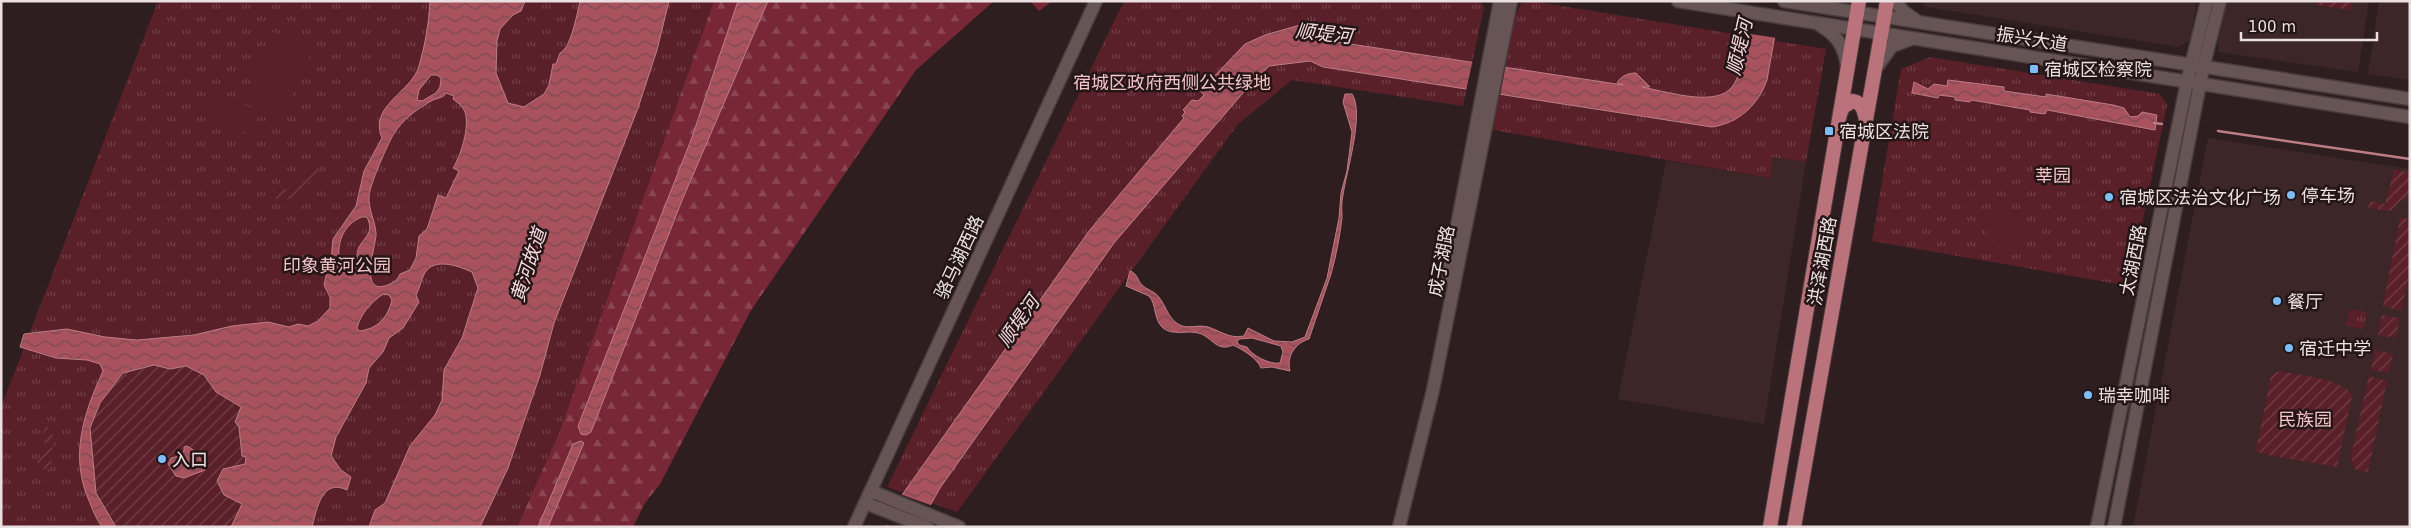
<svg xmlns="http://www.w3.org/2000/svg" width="2411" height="528" font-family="'DejaVu Sans','Noto Sans SC',sans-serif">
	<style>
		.built { fill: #3c2628 }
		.grass { fill: url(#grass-tufts) }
		.forest { fill: url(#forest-firs) }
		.garden { fill: url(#garden-furrows) }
		.pitch { fill: #5a2029 }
		.water { fill: url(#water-waves); stroke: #bc7d85; fill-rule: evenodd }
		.pier { fill: #2e1e20 }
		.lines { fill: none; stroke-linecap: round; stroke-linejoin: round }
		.stream { stroke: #bc7d85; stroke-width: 2.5 }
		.secondary-casing { stroke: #483c3e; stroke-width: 15 }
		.primary-casing { stroke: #483c3e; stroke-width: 16 }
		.secondary { stroke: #675556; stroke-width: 12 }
		.primary { stroke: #bb737b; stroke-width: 14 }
		.poi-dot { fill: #7bbef9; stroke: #241517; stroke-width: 2 }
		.labels { text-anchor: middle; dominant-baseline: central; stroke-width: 5; stroke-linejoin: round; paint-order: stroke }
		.street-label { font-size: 18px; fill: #ebe0e1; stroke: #241517 }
		.poi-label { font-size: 18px; fill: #ebe0e1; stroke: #241517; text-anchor: start }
		.park-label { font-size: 18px; fill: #f3c2c5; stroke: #241517 }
		.water-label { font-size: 19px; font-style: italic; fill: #f4dadc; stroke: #241517 }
	</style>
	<defs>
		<pattern id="grass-tufts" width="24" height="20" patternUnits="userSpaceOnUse" patternTransform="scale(1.25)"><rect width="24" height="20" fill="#5a2029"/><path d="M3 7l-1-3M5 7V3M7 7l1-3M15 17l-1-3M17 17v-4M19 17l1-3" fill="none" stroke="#724048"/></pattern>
		<pattern id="forest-firs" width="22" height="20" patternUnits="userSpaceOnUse" patternTransform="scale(1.25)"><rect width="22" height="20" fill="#772735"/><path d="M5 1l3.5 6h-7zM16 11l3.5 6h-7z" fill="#8a4652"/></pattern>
		<pattern id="garden-furrows" width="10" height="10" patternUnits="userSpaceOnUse" patternTransform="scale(1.25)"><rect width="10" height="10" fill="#5a2029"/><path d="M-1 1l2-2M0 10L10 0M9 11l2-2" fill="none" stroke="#724048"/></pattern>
		<pattern id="water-waves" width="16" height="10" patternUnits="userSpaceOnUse" patternTransform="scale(1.25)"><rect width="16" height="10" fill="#a8525e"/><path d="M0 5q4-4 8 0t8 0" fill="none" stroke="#7c4b52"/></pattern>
	</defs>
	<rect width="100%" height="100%" fill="#2e1e20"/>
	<!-- built -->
	<g class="built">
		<path d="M1922,1h275l-7,39 -11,7 -253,-40z"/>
		<path d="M2227,1h142l-11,71 -140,-20v-12z"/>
		<path d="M2379,1h31v79l-42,-6z"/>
		<path d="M2208,138l202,31v358h-277z"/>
		<path d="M1773,157l33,5 -42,262 -146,-25 48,-238 103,17z"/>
	</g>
	<!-- grass -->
	<g class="grass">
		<path d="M158,1h556l-155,432 -42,94h-516v-120z"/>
		<path d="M1124,1h356l4,6 -21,99 -171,-26 -54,44 -281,388 -70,-25z"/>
		<path d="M1531,1l295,48 -20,113 -33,-5 -3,21 -277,-48 22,-114 6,-12z"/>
		<path d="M1930,57l230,37 7,11 -38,181 -257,-45 29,-172z"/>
		<path d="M2350,309l17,3 -4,17 -17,-3z"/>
	</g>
	<!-- forest -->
	<g class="forest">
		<path d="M714,1h280l-78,69 -166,242 -90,172 -15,19 -12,24h-116l42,-94z"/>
		<path d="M1030,1h22l-13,10z"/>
	</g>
	<!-- garden -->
	<g class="garden">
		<path d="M2317,1h35l-1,9 -35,-5z"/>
		<path d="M315,169l3,2 -20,25 -19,6 -8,-10 3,-3h20z"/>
		<path d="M2394,170l16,2v25l-10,4 -9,10 -23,-3 2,-7 15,3z"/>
		<path d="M2400,218l10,1v51l-9,41 -18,-5z"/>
		<path d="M2382,315l18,3 -4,20 -18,-3z"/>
		<path d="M2375,350l18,4 -4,19 -18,-3z"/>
		<path d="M155,365l15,4 16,-3 18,9 12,17 25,15 -2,20 2,29 5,1v8l-9,1 -13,29 18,9 -11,23h-115l-20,-34 -6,-65 10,-25 23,-30z"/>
		<path d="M2280,371c16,4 67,8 72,25l-15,71 -75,-13 -6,-3 15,-76z"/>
		<path d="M2369,376l18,5 -19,91 -14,-3 -3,-14z"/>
		<path d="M46,427h7l-2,42h-11l-3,-8 9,-14 -4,-13z"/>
	</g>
	<!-- pitch -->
	<g class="pitch">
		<path d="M273,32l40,17 -30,65 -39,-17z"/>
		<path d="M215,92l45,20 -10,23 -45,-20z"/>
		<path d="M1996,214c16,0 24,7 32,21l-5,13c-24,11 -55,-26 -27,-34z"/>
	</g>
	<!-- water -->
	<g class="water">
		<path d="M430,1h95l-4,10 -8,4 -13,14 -3,12 -1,32 12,30 16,4 20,-13 5,-9 4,-21h3l4,-11c11,-5 17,-39 20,-52h89l-12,49 -19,58 -84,215 -14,52 -32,93 -28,59h-111l6,-17 10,-7 25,-57 25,-31 7,-15 2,-30 18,-32 16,-50 -6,-16c-11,-5 -34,-14 -45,-2 -5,5 -7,18 -11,25l3,7 -16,26 -14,10 -6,14 -14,16 -3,15 -30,54 -5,19 10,14 10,7 -4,13c-25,-12 -30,18 -35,37h-81l11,-23 -18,-9 -7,-14 6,-12 22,-5 1,-7 -4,-1 -3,-29 -4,-5 6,-15 -25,-15 -12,-17 -18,-9 -16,3 -16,-4 -31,8 -23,30 -10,25 6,65 20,34h-14c-5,-7 -9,-16 -12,-24 -21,-46 -7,-88 13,-132l-3,-7 -13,-4 -31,-2 -36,-11 4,-13 43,-5 38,8 32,3 57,-5 38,-9 36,-4 21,5 9,-3 10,2 10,-5 12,-13v-11l-6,-12 2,-9 4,-5 3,-32 23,-33 8,-35 18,-33c-14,-32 30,-46 37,-72 6,-21 10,-43 11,-65zM431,75h6l4,3 -1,9 -4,6 -14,8 -5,-1 2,-10zM446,93l8,3 -1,3c2,2 7,5 9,8 11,12 -1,49 -9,61l6,3 -13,27 -8,-3 -11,34 -8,7 -3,22 -6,12 -10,4c-3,6 -4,7 -10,10 -34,15 -13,-39 -14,-51 -1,-13 -8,-24 -7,-37 1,-12 18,-50 24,-61 9,-15 25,-27 40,-35 5,-2 10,-2 13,-7zM362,217h5c7,16 -1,18 -8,30 -3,6 -1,11 -3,17l-9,2 -7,-3c-4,-18 2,-38 22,-46zM383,294l6,1 3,5c-4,17 -14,29 -33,31l-2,-3c4,-15 14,-25 26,-34z"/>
		<path d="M738,1h30l-85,197 -92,234 -5,3 -5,-1 -3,-8 113,-286z"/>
		<path d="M1753,1h28l-14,79c-9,25 -28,43 -55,47l-389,-60 -13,-6 -41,5 -26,27 -129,150 -174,245 -22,39h-32l16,-32 187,-264 95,-113 -2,-2 3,-4 -2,-2 9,-10 6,1 6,-6 -8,-9 -5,5 -8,-7 4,-4 10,-3 11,6 37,-39 20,-9 35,-10 4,12 319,48 -6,-2c4,-7 11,-10 19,-10l14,14h-8c22,4 69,19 87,3 5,-4 8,-11 10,-17z"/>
		<path d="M1948,80l56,7v4l42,6v-3l67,11 11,3 6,9 8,-1 4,-4 15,3 -2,15 -108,-20 -2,4 -15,-2v-2l-59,-10 -1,2 -15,-2v-3l-16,-2 -1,3 -26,-5 2,-11 14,7 6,-5 13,2z"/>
		<path d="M1345,94h7c13,19 -6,79 -9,101 -2,8 -1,15 -1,23 -2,17 -6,39 -11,56 -7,22 -15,43 -22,65 -14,4 -23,18 -19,32l-18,-4 -11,1c-3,-9 -19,-19 -28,-23 -17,8 -21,-9 -35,-12 -10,-3 -26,3 -35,-5 -10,-9 -6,-23 -14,-32l-23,-10 4,-15c8,3 7,9 12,14 5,5 12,6 16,11 8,9 9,21 20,28 9,6 19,0 30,3 13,4 21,12 36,9l4,-8 26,13 18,1 13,-5 22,-59 12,-60 2,-25 6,-22 5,-39 -9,-30zM1252,338l29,8 2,6 -3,11c-10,2 -29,-8 -33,-16l-8,-2 -2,-3 2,-3z"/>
		<path d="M581,441l3,2 -36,84h-10l35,-83z"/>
		<path d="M187,446l11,7 7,17 -21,8 -8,-2 -8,-12 3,-6 8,-2 5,-5v-4z"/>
	</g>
	<!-- pier -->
	<g class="pier">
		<path d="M1750,1h33l-6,37 -33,-5z"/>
		<path d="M1473,59l33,5 -6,32 -34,-5z"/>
		<path d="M900,494l33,12 -12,21h-30l-7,-3z"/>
	</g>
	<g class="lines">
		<!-- stream -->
		<g class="stream">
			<path d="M2154,123l8,1"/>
			<path d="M2218,131l192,28"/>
		</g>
		<defs>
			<g id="secondary">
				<path d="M1678,1l732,116"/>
				<path d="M1784,1l626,98"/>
				<path d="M1895,1l8,10 14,10"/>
				<path d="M1821,26c17,10 23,21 26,40"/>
				<path d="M1876,68l16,-22 19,-7"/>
				<path d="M1447,278l53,-277"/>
				<path d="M871,491l88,36"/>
				<path d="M865,503l62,24"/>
				<path d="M854,527l242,-526"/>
				<path d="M1399,527l34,-137 78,-389"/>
				<path d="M2097,527l90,-445 20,-81"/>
				<path d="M2114,527l89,-459 17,-67"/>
			</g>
			<g id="primary">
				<path d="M1840,114l3,-7 10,-6c10,2 11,10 13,19"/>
				<path d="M1770,527l89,-526"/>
				<path d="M1794,527l93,-526"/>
			</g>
		</defs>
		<!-- secondary casing -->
		<use href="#secondary" class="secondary-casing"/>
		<!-- primary casing -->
		<use href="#primary" class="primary-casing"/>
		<!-- secondary -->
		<use href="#secondary" class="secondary"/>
		<!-- primary -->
		<use href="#primary" class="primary"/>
	</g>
	<!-- markers -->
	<g class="poi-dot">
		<rect x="2029" y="64" width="10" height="10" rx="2.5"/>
		<rect x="1824" y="126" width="10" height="10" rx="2.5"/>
		<circle cx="2291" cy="195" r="5"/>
		<circle cx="2109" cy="197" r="5"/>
		<circle cx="2277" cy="301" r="5"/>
		<circle cx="2289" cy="348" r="5"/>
		<circle cx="2088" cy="395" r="5"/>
		<circle cx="162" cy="459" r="5"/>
	</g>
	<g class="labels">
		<!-- street labels -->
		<g class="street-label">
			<text transform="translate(2032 39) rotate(9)">振兴大道</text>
			<text transform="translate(959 257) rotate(-65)">骆马湖西路</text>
			<text transform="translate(2133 260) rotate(-79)">太湖西路</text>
			<text transform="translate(1441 261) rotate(-79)">成子湖路</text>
			<text transform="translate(1822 261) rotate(-80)">洪泽湖西路</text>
		</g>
		<!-- poi labels -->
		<g class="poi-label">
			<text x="2044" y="69">宿城区检察院</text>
			<text x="1839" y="131">宿城区法院</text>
			<text x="2301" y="195">停车场</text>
			<text x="2119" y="197">宿城区法治文化广场</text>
			<text x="2287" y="301">餐厅</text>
			<text x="2299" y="348">宿迁中学</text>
			<text x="2098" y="395">瑞幸咖啡</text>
			<text x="172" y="459">入口</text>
		</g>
		<!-- park labels -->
		<g class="park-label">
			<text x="1172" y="82">宿城区政府西侧公共绿地</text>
			<text x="2053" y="175">莘园</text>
			<text x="337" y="265">印象黄河公园</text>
			<text x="2305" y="419">民族园</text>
		</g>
		<!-- water labels -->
		<g class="water-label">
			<text transform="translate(1324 33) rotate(6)">顺堤河</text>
			<text transform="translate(1739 47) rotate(-77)">顺堤河</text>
			<text transform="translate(528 265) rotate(-72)">黄河故道</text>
			<text transform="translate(1018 321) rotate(-55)">顺堤河</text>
		</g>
	</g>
	<!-- border -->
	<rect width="2411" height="528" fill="none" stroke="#ebe0e1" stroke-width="5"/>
	<!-- scale -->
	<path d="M2241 32v8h136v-8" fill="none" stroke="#ebe0e1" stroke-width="2.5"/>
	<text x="2248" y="32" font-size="15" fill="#ebe0e1" stroke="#241517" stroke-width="4" paint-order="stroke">100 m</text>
</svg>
